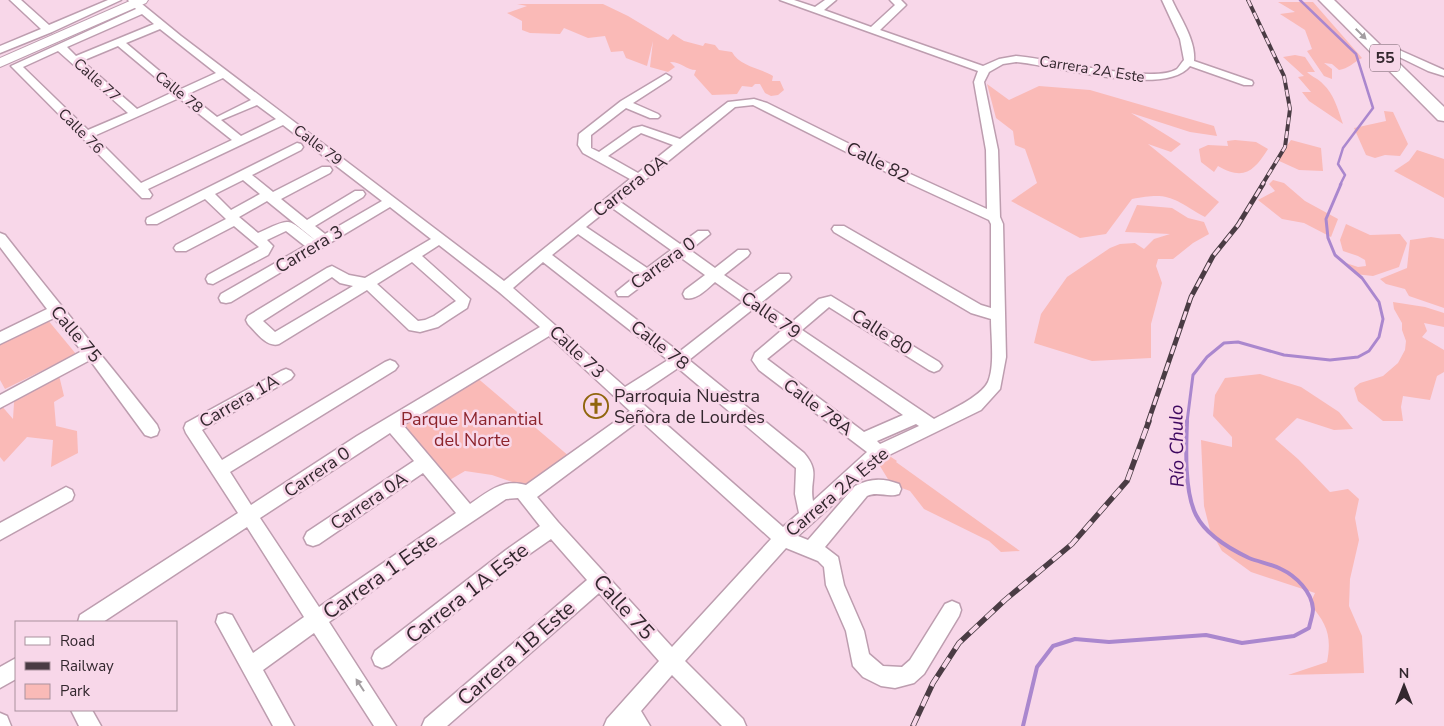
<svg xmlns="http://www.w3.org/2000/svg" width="1444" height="726" font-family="'Nunito Sans',sans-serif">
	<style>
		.green { fill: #fabab7 }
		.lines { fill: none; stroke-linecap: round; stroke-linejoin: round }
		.stream-far2 { stroke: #aa87ce; stroke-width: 2.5 }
		.stream-far1 { stroke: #aa87ce; stroke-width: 3 }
		.stream { stroke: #aa87ce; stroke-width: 4 }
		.minor-casing { stroke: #bd9daf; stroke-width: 3 }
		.major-casing { stroke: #bd9daf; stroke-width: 2 }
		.highway-casing { stroke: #bd9daf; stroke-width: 3 }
		.minor { fill: #fff; fill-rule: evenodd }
		.major { fill: #fff; fill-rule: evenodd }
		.highway { fill: #fff; fill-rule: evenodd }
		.rail-far2-casing { stroke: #4a3c44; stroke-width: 4 }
		.rail-far1-casing { stroke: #4a3c44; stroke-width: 5 }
		.rail-casing { stroke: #4a3c44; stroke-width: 5.5 }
		.rail-far2 { stroke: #f8d7e9; stroke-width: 2.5; stroke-dasharray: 7; stroke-linecap: butt }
		.rail-far1 { stroke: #f8d7e9; stroke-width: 3; stroke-dasharray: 9; stroke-linecap: butt }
		.rail { stroke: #f8d7e9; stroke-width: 4; stroke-dasharray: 11; stroke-linecap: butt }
		.oneway { fill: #a39ea1 }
		.labels { text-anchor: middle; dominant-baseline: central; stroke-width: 5; stroke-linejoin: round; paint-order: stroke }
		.far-street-label { font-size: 15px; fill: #33272e; stroke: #f8d7e9 }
		.shield { fill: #f8d7e9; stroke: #6e5c66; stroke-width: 1 }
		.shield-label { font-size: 16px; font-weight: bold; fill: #33272e }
		.street-label { font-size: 18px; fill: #33272e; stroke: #f8d7e9 }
		.poi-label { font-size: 18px; fill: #33272e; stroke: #f8d7e9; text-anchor: start }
		.park-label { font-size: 18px; fill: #8c242c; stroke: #f8d7e9 }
		.water-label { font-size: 19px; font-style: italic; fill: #3e0860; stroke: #f8d7e9 }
		.near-street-label { font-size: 21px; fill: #33272e; stroke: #f8d7e9 }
	</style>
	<rect width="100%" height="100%" fill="#f8d7e9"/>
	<!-- green -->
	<g class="green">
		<path d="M1278,2h35l49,56c-8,4 -14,11 -23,12l-7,-6 -8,-1 8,6v10l-8,-3 -17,-25 5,-2 -7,-19 -25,-16 15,-2z"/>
		<path d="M517,4h86l25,12 40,24 5,-6 11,7 19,5 2,-3 10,2 4,5 13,2c7,14 28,16 41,24l-1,5h8l4,9 -6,5 -7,1 -6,-3 -5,-9h-5l-3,3 -10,-1 -5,8 -25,1 -18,-20 2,-5c-10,0 -14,-8 -26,-8l5,5 -7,5 -18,-5 3,-26 -6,25 -21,-8 -3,-7 -12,1 -6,-16 -17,2 -24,-10 -4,6 -30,-1 -8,-3v-9l-15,-8 20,-7z"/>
		<path d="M1295,55l10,2 10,15h-8c5,5 12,7 16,12 11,10 15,26 20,40l-34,-23 -7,-9h9l-13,-15 6,-1 -21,-19z"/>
		<path d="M987,84l22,16 30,-14 51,4 124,36 3,10 -27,-4 -59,-19 50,31 -10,8 -23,-8 71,58 -14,15c-32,-18 -35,-26 -73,-18l-26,35 -26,4 -69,-37 26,-18 -12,-34 -10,-4 -2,-14 -17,-13z"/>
		<path d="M1384,111l9,1 15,32 -8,12 -15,-1 -10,3 -9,-3 -12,-27 32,-7z"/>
		<path d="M1235,140l21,2 12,7c-14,22 -24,32 -50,17l-4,6 -13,-10 -2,-13 9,-4 20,1 -1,-5z"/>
		<path d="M1291,140l30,8 2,23 -24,-1 -22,-10z"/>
		<path d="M1417,150l27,9v39l-50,-27 15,-10z"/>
		<path d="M1273,180l11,3 21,18 33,18 -7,18 -27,-14 -22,-4 -24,-19 17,-9 -6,-7z"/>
		<path d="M1137,205l35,3 16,10 16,4 5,12 -16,9 -20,16h-15l-2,7 6,17 -11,41v34l-59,3 -58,-18 7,-29 26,-37 43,-29 10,-4 15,-1 9,6 10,-10 16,-5 -45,-2z"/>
		<path d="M1346,224l24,11 30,-1 7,9 -8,24 -26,9 -18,-2 -9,-11 12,4 8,-1 -1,-6 -7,-4 -15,-5 -3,-11z"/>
		<path d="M1431,237l13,2v69l-35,-12 -4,-7 -19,-5 -6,-5 27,-11 3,-28z"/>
		<path d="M1393,302l32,5 19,6v14l-20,-4 3,8 -5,6 22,13v22l-7,4 -7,24 -27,-4 -2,11 2,14h-20l-25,-20 -4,-13 6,-5 23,-7 15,-13 7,-13 1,-9 -4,-11v-7l-8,-14z"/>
		<path d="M47,319l29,35 -71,35 -5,-9v-39z"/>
		<path d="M57,367l7,29 -10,6 2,24 21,5 1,22 -27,14 2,-27 -26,-3 -23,25 -4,-5v-53l13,15 2,-32z"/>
		<path d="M1260,374l41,13 38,25 14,17 -19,1 -37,-12 -22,21 23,20 32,33 18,-3 11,10 -4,19 4,22 -9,39 -1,27 13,30 2,37 -76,2 39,-13c5,-26 0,-38 -17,-58l5,-11 -64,-21 -29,-21 -12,-21 -6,-24 -3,-66 31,7v-10l-19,-21 2,-21 10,-17z"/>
		<path d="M475,376l95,81 -40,31 -38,-13 -27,-4 -17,10 -47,-58z"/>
		<path d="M882,451l15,10 -1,1 124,89 -19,1 -12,-11 -65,-32 -14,-18 -19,-7 -16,-26z"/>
	</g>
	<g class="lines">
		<!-- stream-far2 -->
		<path class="stream-far2" d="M1300,0l56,54 17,54 -30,40 -5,16 7,11 -5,10"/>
		<!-- stream-far1 -->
		<path class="stream-far1" d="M1187,422l6,-47 14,-18 17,-14 14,-1 46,13 46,5 28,-3 11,-6 10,-14 4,-18 -4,-17 -17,-24 -27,-23 -7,-17 -2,-19 15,-35"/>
		<!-- stream -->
		<path class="stream" d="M1023,726l14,-59 16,-21 22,-7 34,3 97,-7 36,8 52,-7 15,-8c1,-6 4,-13 4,-19 -1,-17 -17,-33 -32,-40 -10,-5 -22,-7 -32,-11 -19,-9 -43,-23 -53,-43 -12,-24 -10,-68 -9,-94"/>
		<defs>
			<g id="minor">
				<path d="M10,0h11l28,25 59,-25h13l-69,32 -52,21v-7l41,-17z"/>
				<path d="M128,0h9l44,36 323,245 126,-102 -47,-26 -5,-8 1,-11 42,-33 45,-27 5,3 -1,2 -37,24 25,11 2,2 -2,2h-8l-24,-10 -35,27v13l8,4 34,-24 9,-2 38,13 48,-37 26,-3 13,4 139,69 81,37 -1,-59 -12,-68 4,-11 -198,-71h14l21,7 10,-7h11l-12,10 47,17 24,-22 -5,-5h11l5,5 -2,2 -24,23 103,36 16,-7 17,-3c32,2 137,29 161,13 2,-2 5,-7 7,-9l-4,-21 -18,-39h10c8,18 24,40 22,61l58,20 1,2 -1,2h-8l-54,-19c-25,32 -136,-1 -174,-4l-13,2 -14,8 -5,10 14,68 2,67 3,7 3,133 -6,32 -19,21 -96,47 -87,79 10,4 47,-54c16,-8 28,-8 44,-2l2,5 -2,5c-11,4 -21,-3 -32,2l-42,51 13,10 6,28 20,46 5,23 14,12 19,1 8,-7 35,-56 7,-3 7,3 2,6 -2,6 -35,58 -10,9 -19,5 -14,-2 -18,-9 -10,-11 -7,-35 -20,-46 -2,-18 -6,-6 -32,-13 -101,113 58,58 3,7h-24l-50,-51 -31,36 9,15h-46l3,-7 52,-58 -60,-68 -152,133h-25l3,-7 162,-139 -36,-41 -33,23 -129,103 -7,3 -7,-3 -3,-7 3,-7 131,-101 34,-24 -22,-28 -12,1 -88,59 -89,64 67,104h-22l-60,-93 -51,37 31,56h-21l-57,-104 2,-7 7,-2 7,2 21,38 51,-36 -57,-90 -144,95h-25l2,-7 158,-102 -52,-80 -2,-5 2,-5 95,-52 5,-2 5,2 3,4 -3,4 -89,51 20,30 163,-98 5,-2 5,2 3,4 -3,4 -165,102 21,33 106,-69 183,-109 -41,-35 -60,-47 -17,11 48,43 -3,9 -17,11 -12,8 -18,5 -11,-2 -42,-40 -88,54c-12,4 -23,-12 -31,-20l-2,-4 2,-4 79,-48 5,-2 17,9 16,3 66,-39 -41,-32 -159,95 -5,1 -5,-1 -2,-4 2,-4 84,-48 -19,-15 -19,9 6,6 -5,9 -55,29 -5,-1 -2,-4 2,-4 51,-28 -25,-21 -48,25h-10l-2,-3 2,-3 50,-26 -21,-20 -48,25h-10l-1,-3 1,-3 150,-75 4,1 2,3 -2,3 -49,25 21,17 49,-25h8l2,3 -2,3 -49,26 26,21 48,-29h8l2,3 -2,3 -48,29 10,8 57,-33 -99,-76 -135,64 4,6 -2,3h-8l-131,-132 125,-57zM142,14l12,10 -78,32 -9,-9zM160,29l56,44 -35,16 -55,-46zM118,46l55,46 -36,17 -55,-48zM58,51l70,62 -40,17 -65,-63zM223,78l28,22 -34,17 -29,-23zM179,98l53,42 -91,43 -47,-47zM257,105l19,14 -35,17 -20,-16zM753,105l145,73 91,42 2,4v84l-10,-3 -137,-79h-10l-2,3 2,3 137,81 20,6c0,18 4,47 -3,63 -7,15 -40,29 -54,37l-132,-89 27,-23 100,63 5,2 5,-2 3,-4 -3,-4 -108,-66 -12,3 -27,23 -30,-20 27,-22 2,-3 -2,-3h-10l-27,20 -28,-19 24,-19 2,-3 -2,-3h-10l-23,18 -25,-18 20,-16 -2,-3h-10l-18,13 -61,-43 116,-94zM641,133l32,12 -35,28 -30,-17zM243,180l17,14 -29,16 -16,-16zM267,201l48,39c-30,-22 -21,-23 -57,-7l-19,-16zM611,207l60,43 -24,18 -61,-41zM578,234l59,41 -21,17 2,4h10l52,-39 25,18 -20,15 -2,4 2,4c11,3 22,-9 30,-16l28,20 -64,50 -127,-97zM412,262l44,39 -22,15 -9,4 -7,1 -41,-37zM543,262l125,98 -43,27 -112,-99zM332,277l8,6 13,3 -78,46 -12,-11zM753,309l29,21 -27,23 -3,7 7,10 108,82 -54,49c-4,-22 8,-28 -9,-48l-115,-93zM549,336l81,75 -104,74c-23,-7 -38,7 -56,19l-67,-79zM793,338l110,77 -39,17 -97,-73zM678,368l118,100 -1,26 4,19 -16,14 -148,-130zM640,420l131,119 -99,108 -114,-125 -21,-25zM916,424l3,2 -39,18 -3,-3zM390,433l24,28 -107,71 -3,6 3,6 6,2 6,-2 104,-71 33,40 -137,94 -59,-89z"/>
				<path d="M1397,49l47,21v6l-16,-5 -35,-17 -1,-2 1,-2z"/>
				<path d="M0,233l5,2c50,64 102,126 152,190l2,5 -2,5 -6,2 -6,-2 -55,-75 -90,48v-13l82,-44 -28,-33 -54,26v-12l47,-23 -47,-62z"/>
				<path d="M66,487l6,3 2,5 -2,5 -72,40v-17z"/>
				<path d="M16,658v21l-16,9v-21z"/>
				<path d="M71,710h21l9,16h-22z"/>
				<path d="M0,713l7,3 4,10h-11z"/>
			</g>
			<path id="major" d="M132,0h16l-2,3 -146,64v-9z"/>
			<path id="highway" d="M1319,0h15l110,107v14l-6,-1z"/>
		</defs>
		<!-- minor casing -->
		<use href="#minor" class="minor-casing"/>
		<!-- major casing -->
		<use href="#major" class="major-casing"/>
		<!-- highway casing -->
		<use href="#highway" class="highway-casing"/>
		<!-- minor -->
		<use href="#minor" class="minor"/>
		<!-- major -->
		<use href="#major" class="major"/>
		<!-- highway -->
		<use href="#highway" class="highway"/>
		<defs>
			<path id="rail-far2" d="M1248,0l36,76 6,33 -5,38 -23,38"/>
			<path id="rail-far1" d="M1148,422l43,-125 22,-41 25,-31 25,-41"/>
			<path id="rail" d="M913,726l20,-43 26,-40 46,-43 67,-56 55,-63 22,-60"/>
		</defs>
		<!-- rail-far2 casing -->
		<use href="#rail-far2" class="rail-far2-casing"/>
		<!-- rail-far1 casing -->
		<use href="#rail-far1" class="rail-far1-casing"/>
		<!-- rail casing -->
		<use href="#rail" class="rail-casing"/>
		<!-- rail-far2 -->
		<use href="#rail-far2" class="rail-far2"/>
		<!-- rail-far1 -->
		<use href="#rail-far1" class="rail-far1"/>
		<!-- rail -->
		<use href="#rail" class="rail"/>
	</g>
	<!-- one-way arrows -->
	<defs><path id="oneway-solid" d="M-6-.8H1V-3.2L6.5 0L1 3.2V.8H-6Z" transform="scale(1.25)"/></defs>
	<g class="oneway">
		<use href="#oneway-solid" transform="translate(1361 34) rotate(45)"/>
		<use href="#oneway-solid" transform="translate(360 685) rotate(-123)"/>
	</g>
	<!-- icons -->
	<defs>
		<symbol id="church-ring" viewBox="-11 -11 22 22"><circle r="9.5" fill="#f8d7e9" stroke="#90650d" stroke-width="1.5"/><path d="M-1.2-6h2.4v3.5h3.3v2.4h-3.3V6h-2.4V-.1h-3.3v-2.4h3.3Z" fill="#90650d"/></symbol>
	</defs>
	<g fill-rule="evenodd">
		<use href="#church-ring" x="582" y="392" width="28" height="28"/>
	</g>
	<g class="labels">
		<!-- far-street labels -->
		<g class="far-street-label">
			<text transform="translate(1092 69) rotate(9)">Carrera 2A Este</text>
			<text transform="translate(97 80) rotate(42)">Calle 77</text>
			<text transform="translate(179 92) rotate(39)">Calle 78</text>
			<text transform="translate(81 131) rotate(45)">Calle 76</text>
			<text transform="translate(318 145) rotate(37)">Calle 79</text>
		</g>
		<!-- shield labels -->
		<rect class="shield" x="1370" y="44.5" width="30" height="27" rx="4"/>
		<g class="shield-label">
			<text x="1385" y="58">55</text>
		</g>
		<!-- street labels -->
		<g class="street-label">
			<text transform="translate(878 162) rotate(27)">Calle 82</text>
			<text transform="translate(630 186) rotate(-38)">Carrera 0A</text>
			<text transform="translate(309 249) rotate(-31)">Carrera 3</text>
			<text transform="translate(663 263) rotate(-36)">Carrera 0</text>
			<text transform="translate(771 315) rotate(35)">Calle 79</text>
			<text transform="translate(882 332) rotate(33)">Calle 80</text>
			<text transform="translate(76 334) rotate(50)">Calle 75</text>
			<text transform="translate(660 345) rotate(38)">Calle 78</text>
			<text transform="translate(577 352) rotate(43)">Calle 73</text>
			<text transform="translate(239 401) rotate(-30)">Carrera 1A</text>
			<text transform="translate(818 407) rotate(37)">Calle 78A</text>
			<text transform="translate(317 472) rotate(-34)">Carrera 0</text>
			<text transform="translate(837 492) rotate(-40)">Carrera 2A Este</text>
			<text transform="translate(369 501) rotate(-34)">Carrera 0A</text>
		</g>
		<!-- poi labels -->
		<g class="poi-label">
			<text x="614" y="396">Parroquia Nuestra<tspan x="614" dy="21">Señora de Lourdes</tspan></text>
		</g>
		<!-- park labels -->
		<g class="park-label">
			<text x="472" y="419">Parque Manantial<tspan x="472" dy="21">del Norte</tspan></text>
		</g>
		<!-- water labels -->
		<g class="water-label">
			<text transform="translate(1177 446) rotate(-91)">Río Chulo</text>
		</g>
		<!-- near-street labels -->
		<g class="near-street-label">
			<text transform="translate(380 576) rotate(-35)">Carrera 1 Este</text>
			<text transform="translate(467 593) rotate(-38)">Carrera 1A Este</text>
			<text transform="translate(624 607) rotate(48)">Calle 75</text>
			<text transform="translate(516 653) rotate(-41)">Carrera 1B Este</text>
		</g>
	</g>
	<!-- legend -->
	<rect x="15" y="621" width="162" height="90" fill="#f8d7e9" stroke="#a9919e"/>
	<rect x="25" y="637" width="25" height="8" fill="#ffffff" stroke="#a9919e"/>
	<text x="60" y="646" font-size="15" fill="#33272e">Road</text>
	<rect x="25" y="662" width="25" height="8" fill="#4a3c44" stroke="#a9919e"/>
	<text x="60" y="671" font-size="15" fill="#33272e">Railway</text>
	<rect x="25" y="684" width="25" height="15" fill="#fabab7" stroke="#a9919e"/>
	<text x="60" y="696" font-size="15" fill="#33272e">Park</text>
	<!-- north arrow -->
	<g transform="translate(1404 686)" stroke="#f8d7e9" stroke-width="4" paint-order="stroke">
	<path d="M0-4L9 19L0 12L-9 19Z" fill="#33272e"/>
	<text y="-8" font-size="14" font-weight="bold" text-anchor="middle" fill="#33272e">N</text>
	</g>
</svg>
